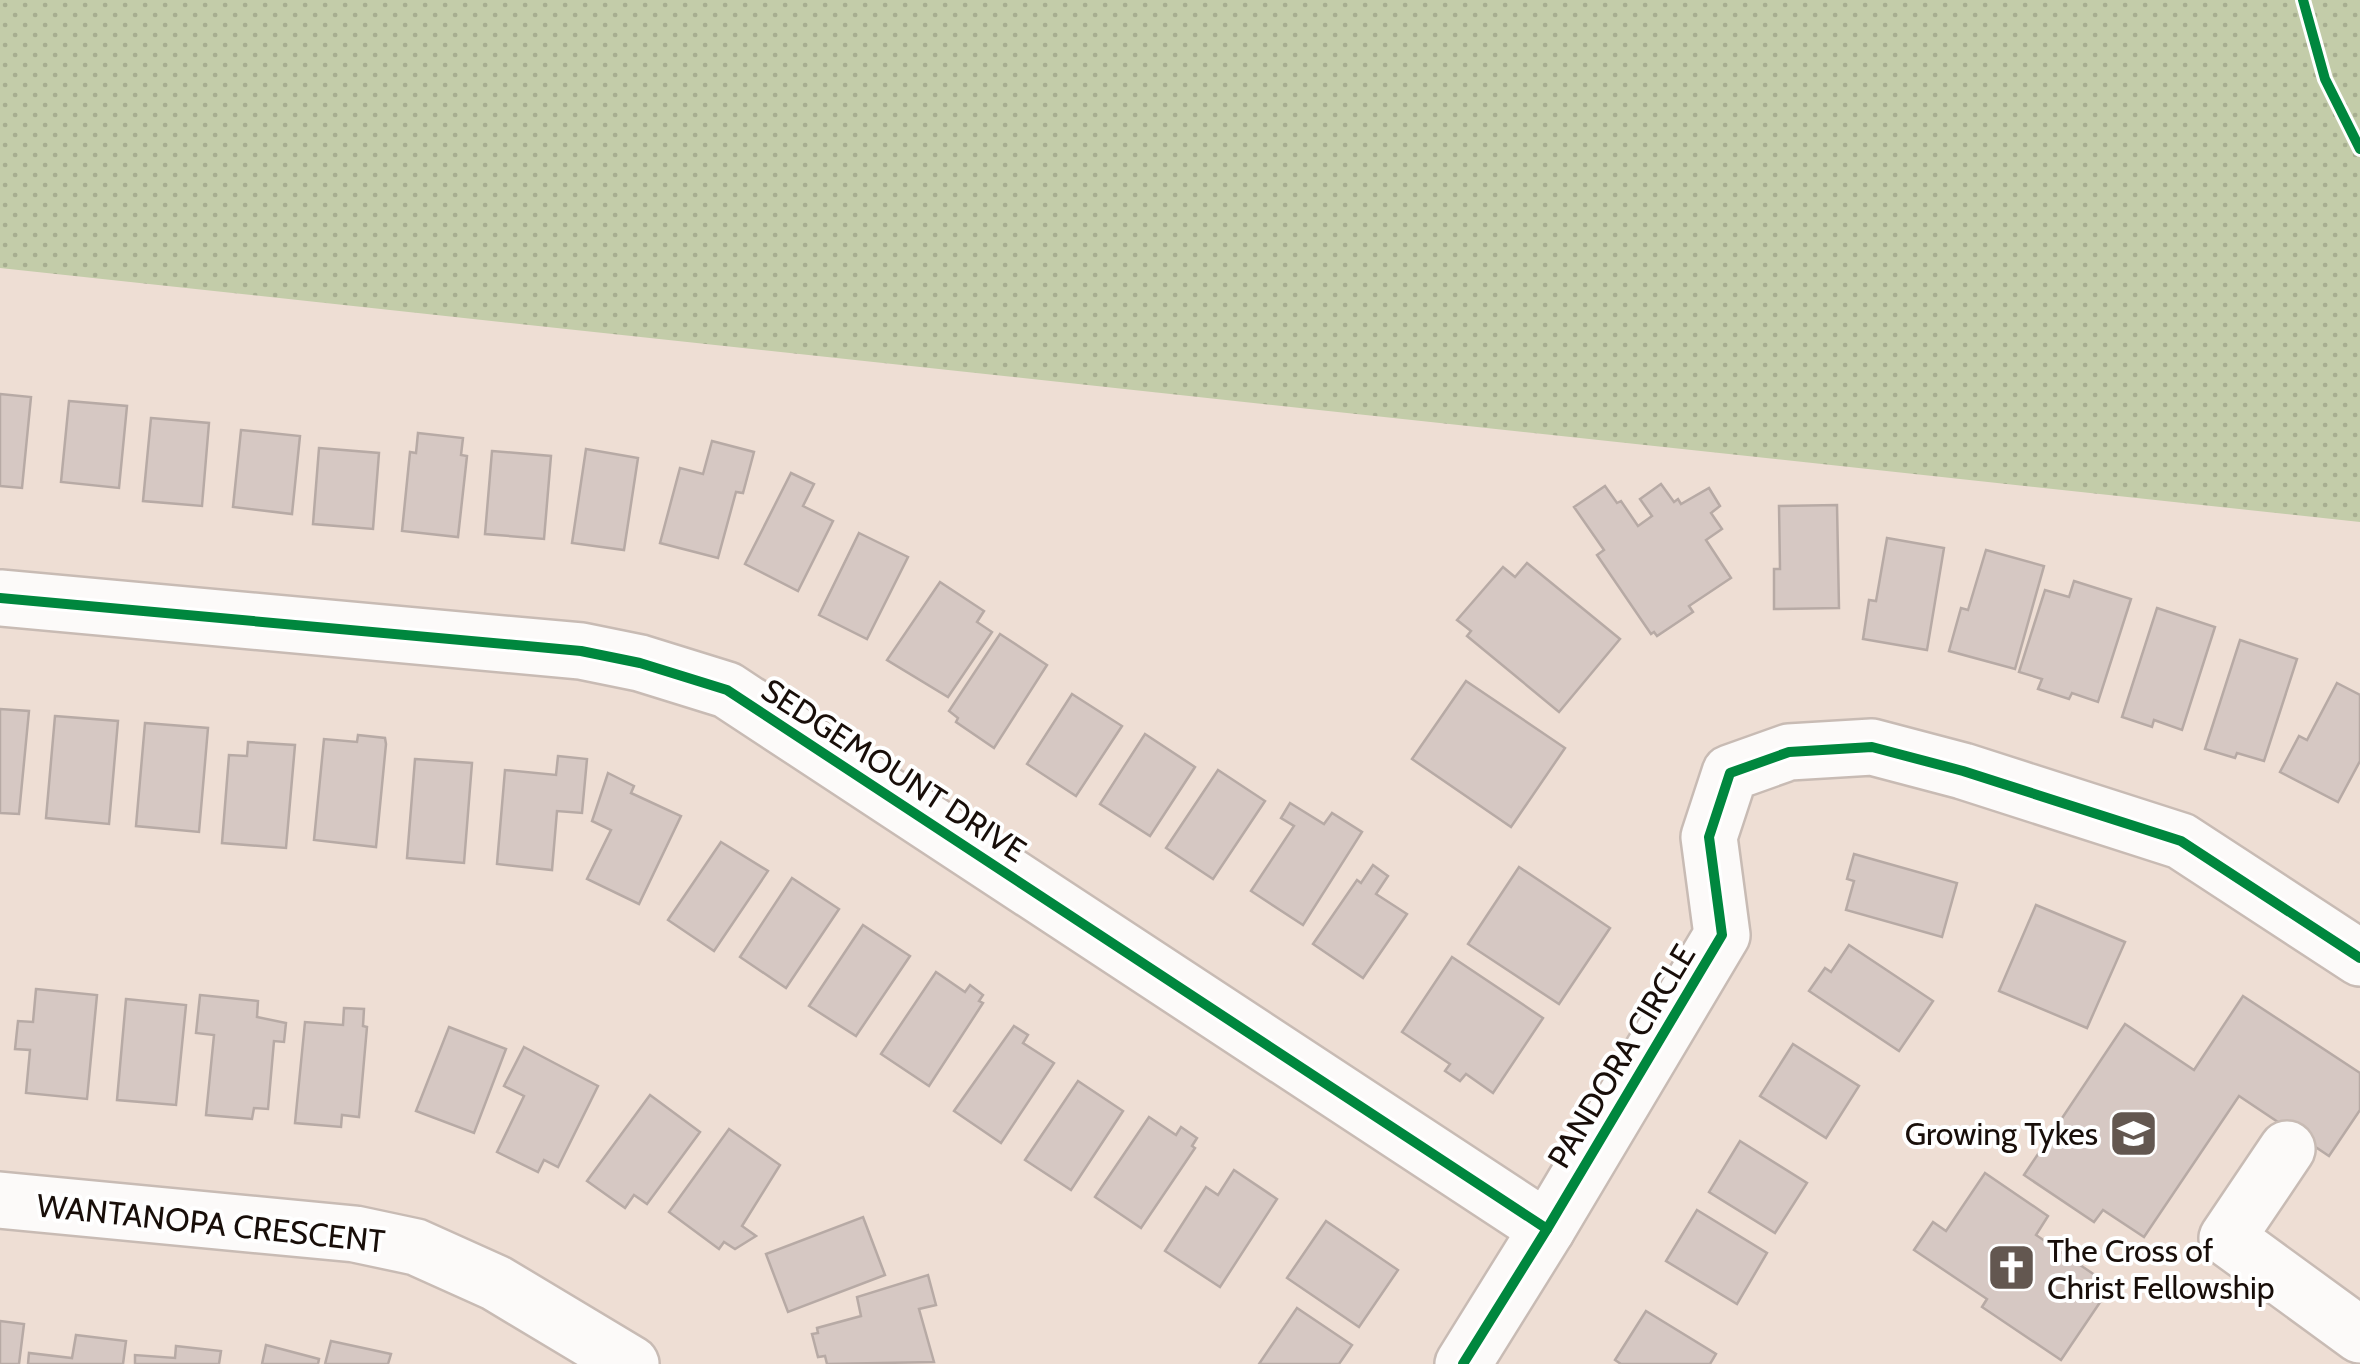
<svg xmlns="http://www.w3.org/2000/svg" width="2360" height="1364" font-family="Cabin,sans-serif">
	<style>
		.grass { fill: url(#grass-dots) }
		.building { fill: #d6c8c3; stroke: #b7aaa5; stroke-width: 2.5 }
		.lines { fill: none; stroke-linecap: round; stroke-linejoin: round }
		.minor-casing { stroke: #c8bbb4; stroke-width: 60 }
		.minor { stroke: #fcfaf9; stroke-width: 55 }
		.cycleway-casing { stroke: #fff; stroke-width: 16 }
		.cycleway { stroke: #00873e; stroke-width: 10 }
		.labels { text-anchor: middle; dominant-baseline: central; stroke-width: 8; stroke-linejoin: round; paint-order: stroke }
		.street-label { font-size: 32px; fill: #180e09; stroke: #fff }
		.poi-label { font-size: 32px; fill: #180e09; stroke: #fff; text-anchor: end }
	</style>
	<defs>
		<pattern id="grass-dots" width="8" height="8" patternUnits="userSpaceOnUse" patternTransform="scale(2.5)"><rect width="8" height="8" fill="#c3cca9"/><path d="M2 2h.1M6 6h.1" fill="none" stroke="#a7ae90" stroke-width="1.8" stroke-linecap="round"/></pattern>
	</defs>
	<rect width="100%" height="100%" fill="#eeded4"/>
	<!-- grass -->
	<path class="grass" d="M0,0h2360v522l-2360,-254z"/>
	<!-- building -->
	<g class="building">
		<path d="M0,394l31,3 -9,91 -22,-2z"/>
		<path d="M69,401l58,5 -8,82 -58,-6z"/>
		<path d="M151,418l58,5 -7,83 -59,-5z"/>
		<path d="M241,430l59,6 -8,78 -59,-7z"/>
		<path d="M418,433l45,5 -2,17 6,1 -9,81 -56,-6 8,-79 6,1z"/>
		<path d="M712,441l42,11 -11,41 -7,-1 -18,66 -58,-15 20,-75 23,6z"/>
		<path d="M319,448l60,5 -6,76 -60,-5z"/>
		<path d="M586,449l52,9 -14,92 -52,-7z"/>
		<path d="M492,451l59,5 -7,83 -59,-5z"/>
		<path d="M791,473l23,11 -11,22 30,15 -35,70 -53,-27z"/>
		<path d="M1661,484l13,18 4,-3 3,5 28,-16 11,18 -9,7 11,16 -16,11 25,38 -42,28 4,6 -36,24 -3,-4 -3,2 -54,-79 7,-5 -30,-43 31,-21 12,17 4,-2 17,25 14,-10 -12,-17z"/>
		<path d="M1837,505l2,103 -65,1v-40h6l-1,-63z"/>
		<path d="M859,533l49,24 -41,82 -48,-24z"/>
		<path d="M1887,538l57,10 -17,102 -64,-11 6,-39 7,1z"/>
		<path d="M1986,550l58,16 -29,103 -66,-18 12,-43 7,2z"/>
		<path d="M1527,563l93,76 -61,73 -92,-76 4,-5 -14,-11 46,-53 12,10z"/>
		<path d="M2074,581l57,18 -33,103 -26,-9 -3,6 -31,-10 4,-10 -23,-7 26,-82 24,7z"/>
		<path d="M940,582l44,29 -7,11 15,10 -44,65 -61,-37z"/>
		<path d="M2157,608l58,19 -33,103 -28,-10 -2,7 -30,-10z"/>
		<path d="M1000,634l47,31 -53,83 -38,-26 2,-4 -9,-7z"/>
		<path d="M2240,640l57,19 -33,102 -27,-8 -2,5 -30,-9z"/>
		<path d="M1466,681l99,67 -54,79 -99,-68z"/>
		<path d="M2337,683l23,12v66l-22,41 -58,-30 19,-36 8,4z"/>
		<path d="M1072,694l50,32 -46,70 -49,-32z"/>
		<path d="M0,709l29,2 -10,103 -19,-1z"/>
		<path d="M55,716l63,5 -9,103 -63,-6z"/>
		<path d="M145,723l63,5 -9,104 -63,-6z"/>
		<path d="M1145,734l50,33 -45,69 -50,-32z"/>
		<path d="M358,735l27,3 1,6 -10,103 -62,-7 10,-101 33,3z"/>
		<path d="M248,742l47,3 -9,103 -64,-5 7,-88 18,1z"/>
		<path d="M558,756l29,3 -5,54 -25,-2 -5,59 -55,-6 8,-94 51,5z"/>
		<path d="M415,759l57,4 -8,100 -57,-5z"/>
		<path d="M1218,770l47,31 -52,78 -47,-31z"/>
		<path d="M608,773l26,13 -3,7 50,23 -42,88 -52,-25 24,-49 -19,-9z"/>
		<path d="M1290,803l34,21 8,-11 30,19 -59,93 -52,-34 43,-65 -13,-8z"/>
		<path d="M721,842l47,29 -54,80 -46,-31z"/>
		<path d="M1854,854l103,29 -15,54 -96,-27 8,-29 -7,-2z"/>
		<path d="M1373,865l15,11 -12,18 31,20 -44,64 -50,-34 44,-64 4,3z"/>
		<path d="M1519,867l91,61 -51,76 -91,-60z"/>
		<path d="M792,878l47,31 -53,79 -46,-31z"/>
		<path d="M2036,905l89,37 -38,86 -88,-37z"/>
		<path d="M863,925l47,31 -54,80 -47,-30z"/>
		<path d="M1849,945l84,56 -34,50 -90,-60 16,-23 6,4z"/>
		<path d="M1452,957l91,61 -50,75 -27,-19 -6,7 -15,-10 5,-7 -48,-32z"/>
		<path d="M936,972l29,20 5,-7 13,10 -4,6 4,2 -54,83 -48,-32z"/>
		<path d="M36,989l61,6 -10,104 -61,-6 4,-43 -15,-1 3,-28 15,1z"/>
		<path d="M200,995l58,6 -1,16 29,6 -2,19 -10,-1 -6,68 -14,-1 -2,11 -46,-4 8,-80 -18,-2z"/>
		<path d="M2243,996l117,77v37l-31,46 -90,-60 -95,141 -41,-27 -9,12 -70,-47 101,-151 69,46z"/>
		<path d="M126,999l60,6 -10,100 -59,-5z"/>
		<path d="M344,1008l20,1 -1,17 4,1 -8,90 -17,-2 -1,12 -46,-4 10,-101 38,3z"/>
		<path d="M1014,1026l14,9 -5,8 31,20 -53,80 -47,-32z"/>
		<path d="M449,1027l57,22 -32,84 -58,-22z"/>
		<path d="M1793,1044l66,42 -33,52 -66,-42z"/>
		<path d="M524,1047l74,39 -40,81 -14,-7 -6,12 -41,-20 27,-56 -20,-10z"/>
		<path d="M1078,1081l45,30 -52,79 -46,-30z"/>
		<path d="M650,1095l50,37 -53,72 -13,-9 -9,13 -38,-27z"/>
		<path d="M1149,1117l27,18 5,-8 16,11 -5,8 3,2 -54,80 -46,-31z"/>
		<path d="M729,1129l51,36 -38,61 14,10 -21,13 -11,-7 -5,7 -50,-37z"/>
		<path d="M1740,1141l67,42 -32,50 -66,-41z"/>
		<path d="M1234,1170l43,29 -57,88 -55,-36 41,-64 12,8z"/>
		<path d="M1985,1173l63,43 -12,19 75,51 -50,74 -79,-53 5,-8 -73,-49 19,-28 13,9z"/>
		<path d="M1697,1210l70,43 -30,51 -71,-43z"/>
		<path d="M863,1217l22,58 -97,37 -22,-58z"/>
		<path d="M1326,1221l72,49 -39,57 -72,-49z"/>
		<path d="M928,1275l8,30 -17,4 15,53 -107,2 -2,-8 -7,1 -6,-23 6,-1 -1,-5 44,-12 -4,-19z"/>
		<path d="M1297,1308l55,37 -13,19h-80z"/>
		<path d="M1646,1311l70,43 -6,10h-89l-6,-4z"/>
		<path d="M0,1321l24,3 -5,40h-19z"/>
		<path d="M76,1335l50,6 -3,23h-95l1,-11 43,5z"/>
		<path d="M331,1341l60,13 -3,10h-63z"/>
		<path d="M266,1345l53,14 -1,5h-56z"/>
		<path d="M176,1346l45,5 -2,13h-84v-9l40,3z"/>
	</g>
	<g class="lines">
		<defs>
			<g id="minor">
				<path d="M0,598l581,53 59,12 87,27 820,539"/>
				<path d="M2287,1149l-60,89 133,97"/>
				<path d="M0,1200l355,34 61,13 80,36 135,81"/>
				<path d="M1463,1364l84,-135 175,-294 -13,-98 21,-64 59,-21 83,-5 91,24 218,70 179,117"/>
			</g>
		</defs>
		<!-- minor casing -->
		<use href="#minor" class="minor-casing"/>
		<!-- minor -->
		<use href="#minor" class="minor"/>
		<defs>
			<g id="cycleway">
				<path d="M2303,0l22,79 35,70"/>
				<path d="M0,598l581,53 59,12 87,27 820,539"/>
				<path d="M1463,1364l84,-135 175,-294 -13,-98 21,-64 59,-21 83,-5 91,24 218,70 179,117"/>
			</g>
		</defs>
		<!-- cycleway casing -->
		<use href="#cycleway" class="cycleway-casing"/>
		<!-- cycleway -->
		<use href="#cycleway" class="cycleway"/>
	</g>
	<!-- icons -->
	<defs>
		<symbol id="school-square" viewBox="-11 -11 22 22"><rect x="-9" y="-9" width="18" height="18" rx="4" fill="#635750" stroke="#fff"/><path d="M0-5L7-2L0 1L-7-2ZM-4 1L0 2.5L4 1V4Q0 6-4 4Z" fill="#fff"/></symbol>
		<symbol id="church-square" viewBox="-11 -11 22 22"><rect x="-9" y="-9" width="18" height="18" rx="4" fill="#635750" stroke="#fff"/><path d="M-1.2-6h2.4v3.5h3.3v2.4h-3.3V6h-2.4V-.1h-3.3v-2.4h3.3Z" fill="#fff"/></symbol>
	</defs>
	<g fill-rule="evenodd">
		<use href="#school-square" x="2106" y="1106" width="55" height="55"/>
		<use href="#church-square" x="1984" y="1240" width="55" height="55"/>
	</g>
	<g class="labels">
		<!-- street labels -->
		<g class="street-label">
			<text transform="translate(894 770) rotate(33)">SEDGEMOUNT DRIVE</text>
			<text transform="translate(1621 1056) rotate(-59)">PANDORA CIRCLE</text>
			<text transform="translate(211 1223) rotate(6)">WANTANOPA CRESCENT</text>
		</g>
		<!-- poi labels -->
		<g class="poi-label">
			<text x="2098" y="1133">Growing Tykes</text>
			<text x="2047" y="1250" text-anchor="start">The Cross of<tspan x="2047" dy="37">Christ Fellowship</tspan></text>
		</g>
	</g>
</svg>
